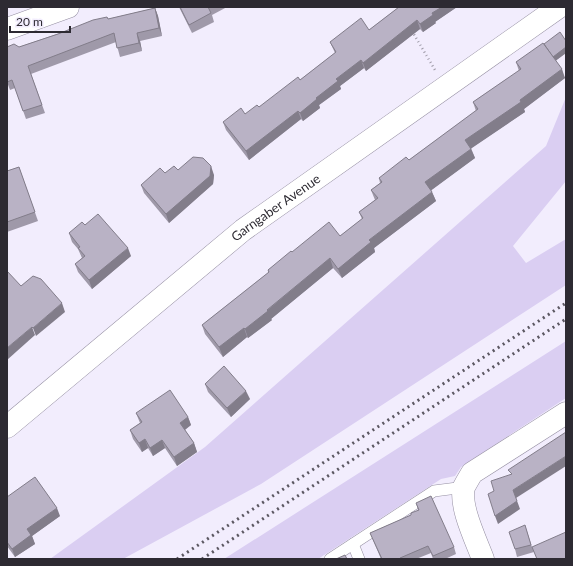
<svg xmlns="http://www.w3.org/2000/svg" width="573" height="566" font-family="Lato,sans-serif">
	<style>
		.green { fill: #dacef2 }
		.lines { fill: none; stroke-linecap: round; stroke-linejoin: round }
		.service-casing { stroke: #958fa2; stroke-width: 12 }
		.minor-casing { stroke: #958fa2; stroke-width: 23 }
		.tertiary-casing { stroke: #958fa2; stroke-width: 23 }
		.path { stroke: #a09ca9; stroke-width: 2.5; stroke-dasharray: 1 3; stroke-linecap: butt }
		.service { stroke: #fff; stroke-width: 11 }
		.minor { stroke: #fff; stroke-width: 22 }
		.tertiary { stroke: #fff; stroke-width: 22 }
		.rail { stroke: #5b5761; stroke-width: 3; stroke-dasharray: 2 4; stroke-linecap: butt }
		.wall { fill: #9f99a9 }
		.shaded-wall { fill: #827d8a }
		.building { fill: #b9b2c5; stroke: #827d8a }
		.labels { text-anchor: middle; dominant-baseline: central; stroke-width: 4; stroke-linejoin: round; paint-order: stroke }
		.street-label { font-size: 13px; fill: #2d2a32; stroke: #f2edfd }
	</style>
	<rect width="100%" height="100%" fill="#f2edfd"/>
	<!-- green -->
	<g class="green">
		<path d="M566,97v84l-53,65 13,17 40,-24v46l-305,199 -138,75h-73l155,-112 341,-301z"/>
		<path d="M566,341v57l-105,69 -6,9 -14,3 -123,80h-94z"/>
	</g>
	<g class="lines">
		<defs>
			<g id="service">
				<path d="M353,544l6,15"/>
				<path d="M330,559l104,-68 31,-4"/>
			</g>
			<g id="minor">
				<path d="M7,29l61,-22"/>
				<path d="M483,559c-7,-19 -24,-53 -19,-72 2,-4 5,-9 8,-14l94,-60"/>
			</g>
			<g id="tertiary">
				<path id="s1" d="M7,427l236,-197 316,-223"/>
			</g>
		</defs>
		<!-- service casing -->
		<use href="#service" class="service-casing"/>
		<!-- minor casing -->
		<use href="#minor" class="minor-casing"/>
		<!-- tertiary casing -->
		<use href="#tertiary" class="tertiary-casing"/>
		<!-- path -->
		<path class="path" d="M412,31l23,39"/>
		<!-- service -->
		<use href="#service" class="service"/>
		<!-- minor -->
		<use href="#minor" class="minor"/>
		<!-- tertiary -->
		<use href="#tertiary" class="tertiary"/>
		<!-- rail -->
		<g class="rail">
			<path d="M177,559l389,-256"/>
			<path d="M202,559l364,-240"/>
		</g>
	</g>
	<!-- wall -->
	<g class="wall">
		<path d="M179,7h48l-15,8 2,7 -22,11z"/>
		<path d="M399,7h58l-22,15 1,1 -13,9 -3,-3 -54,42 -2,-3 -24,18 1,3 -22,16 1,3 -17,13 -2,-2 -52,41 -23,-30 -3,-8 22,-8 14,-7 41,-27 35,-27 -5,-11 39,-12z"/>
		<path d="M155,8l3,8 4,20 -22,5 2,10 -22,6 -4,-15 -85,32 14,39 -19,6 -11,-31 -5,2 -3,-8 12,-35 88,-30 1,2z"/>
		<path d="M566,41v12l-11,8 10,17 -41,31 1,3 -54,36 4,10 -44,32 1,2 4,9 -62,47 1,4 -33,26 -9,-10 -62,51 1,1 -24,18 -1,-1 -24,20 -18,-23 -3,-9 66,-52v-3l24,-18 48,-16 22,-17 -3,-7 16,-12 -4,-10 9,-7 -1,-5 30,-18 67,-49 -3,-9 46,-31 -3,-9 28,-18z"/>
		<path d="M19,167l19,54 -31,11v-61z"/>
		<path d="M178,170l36,5 -1,9 -44,39 -25,-30 -3,-8 24,-12z"/>
		<path d="M69,233l62,23 -39,33 -14,-17 -3,-8 7,-6 -4,-9 -6,-7z"/>
		<path d="M205,384l45,15 -19,18 -23,-25z"/>
		<path d="M136,413l52,4 3,8 -6,5 9,13 3,9 -20,14 -12,-18 -12,8 -5,-8 -6,4 -9,-13 -3,-9 10,-7z"/>
		<path d="M7,497l53,19 -28,20 3,8 -20,13 -8,-11z"/>
		<path d="M416,503l38,44 2,7 -11,5h-12l-2,-6 -15,6h-35l-11,-26 41,-18 7,-5z"/>
		<path d="M525,525l7,22 34,12h-29l-4,-10 1,3 -17,5 -2,-8z"/>
	</g>
	<!-- shaded-wall -->
	<g class="shaded-wall">
		<path d="M442,7h15l-22,15 1,1 -13,9 -3,-8 12,-11z"/>
		<path d="M155,8l3,8 4,20 -3,-8z"/>
		<path d="M417,20l3,9 -54,42 -3,-8z"/>
		<path d="M137,33l3,8 2,10 -3,-8z"/>
		<path d="M566,47v6l-12,9 -2,-5z"/>
		<path d="M361,60l3,8 -24,18 1,3 -22,16 1,3 -17,13 -3,-8 36,-34z"/>
		<path d="M562,69l3,9 -41,31 1,3 -56,38 -4,-10z"/>
		<path d="M298,111l3,8 -52,41 -3,-9z"/>
		<path d="M471,149l4,9 -46,34 -4,-10z"/>
		<path d="M211,166l3,9 -1,9 -44,39 -3,-9z"/>
		<path d="M432,192l4,9 -62,47 1,4 -33,26 -4,-9 31,-29z"/>
		<path d="M128,248l3,8 -39,33 -3,-9z"/>
		<path d="M330,258l3,10 -62,51 1,1 -24,18 -3,-9z"/>
		<path d="M62,303l3,9 -29,24 -3,-8z"/>
		<path d="M32,327l3,8 -28,25v-12z"/>
		<path d="M244,328l3,9 -24,20 -4,-10z"/>
		<path d="M246,391l4,8 -19,18 -4,-9z"/>
		<path d="M188,417l3,8 -8,6 -3,-8z"/>
		<path d="M145,439l3,9 -6,4 -3,-9z"/>
		<path d="M162,440l3,8 -12,8 -3,-8z"/>
		<path d="M194,443l3,9 -20,14 -3,-9z"/>
		<path d="M566,456v10l-50,32 4,11 -22,15 -3,-8 18,-26z"/>
		<path d="M57,508l3,8 -28,20 3,8 -20,13 -3,-8 15,-20z"/>
	</g>
	<!-- building -->
	<g class="building">
		<path d="M180,7h28l3,6 -22,12z"/>
		<path d="M399,7h43l-10,6 1,2 -13,9 -3,-4 -54,43 -2,-3 -25,19 2,2 -22,17 1,1 -17,14 -2,-2 -52,40 -23,-29 18,-14 4,6 12,-9 2,2 39,-30 2,3 36,-28 -6,-10 31,-24 8,12z"/>
		<path d="M155,8l4,20 -22,5 2,10 -22,5 -3,-15 -86,33 14,39 -19,6 -11,-31 -5,2v-35l7,-3 5,3 39,-13 35,-14 14,-3 1,2z"/>
		<path d="M560,32l6,9v6l-13,10 -9,-13z"/>
		<path d="M543,43l19,26 -42,31 1,2 -56,38 6,9 -46,33 7,10 -63,48 2,2 -33,27 -8,-11 -63,52 1,1 -23,18 -1,-1 -25,19 -17,-22 67,-53 -1,-2 23,-19 1,1 37,-30 11,14 23,-18 -4,-6 19,-14 -7,-8 11,-8 -3,-4 27,-21 3,3 69,-51 -5,-7 48,-33 -5,-7z"/>
		<path d="M193,157l10,1 8,8 -1,10 -44,38 -25,-29 19,-17 5,5 9,-7 4,4z"/>
		<path d="M19,167l16,45 -28,10v-51z"/>
		<path d="M98,214l30,34 -39,32 -14,-16 10,-8 -7,-8 2,-1 -11,-14 13,-11 3,3z"/>
		<path d="M7,271l14,15 12,-10 8,3 21,24 -29,25 -1,-1 -25,21z"/>
		<path d="M224,366l22,25 -19,17 -22,-24z"/>
		<path d="M170,390l18,27 -8,6 14,20 -20,14 -12,-17 -12,8 -5,-9 -6,4 -9,-13 12,-8 -6,-9z"/>
		<path d="M566,432v24l-53,34 4,11 -22,15 -7,-22 6,-3 -3,-10 21,-7 -4,-4z"/>
		<path d="M35,477l22,31 -30,21 4,6 -19,14 -5,-7v-45z"/>
		<path d="M431,496l23,51 -21,9 -5,-10 -28,12 1,1h-19l-12,-26 41,-18v-2l8,-3 -3,-7z"/>
		<path d="M525,525l6,20 -16,4 -6,-17z"/>
		<path d="M566,532v27h-29l-5,-12z"/>
		<path d="M345,555l2,4h-11z"/>
	</g>
	<g class="labels">
		<!-- street labels -->
		<g class="street-label">
			<text stroke="none"><textPath href="#s1" startOffset="347">Garngaber Avenue</textPath></text>
		</g>
	</g>
	<!-- border -->
	<rect width="573" height="566" fill="none" stroke="#2d2a32" stroke-width="16"/>
	<!-- scale -->
	<path d="M10 26v6h60v-6" fill="none" stroke="#2d2a32" stroke-width="2"/>
	<text x="16" y="26" font-size="12" fill="#2d2a32" stroke="#f2edfd" stroke-width="3" paint-order="stroke">20 m</text>
</svg>
